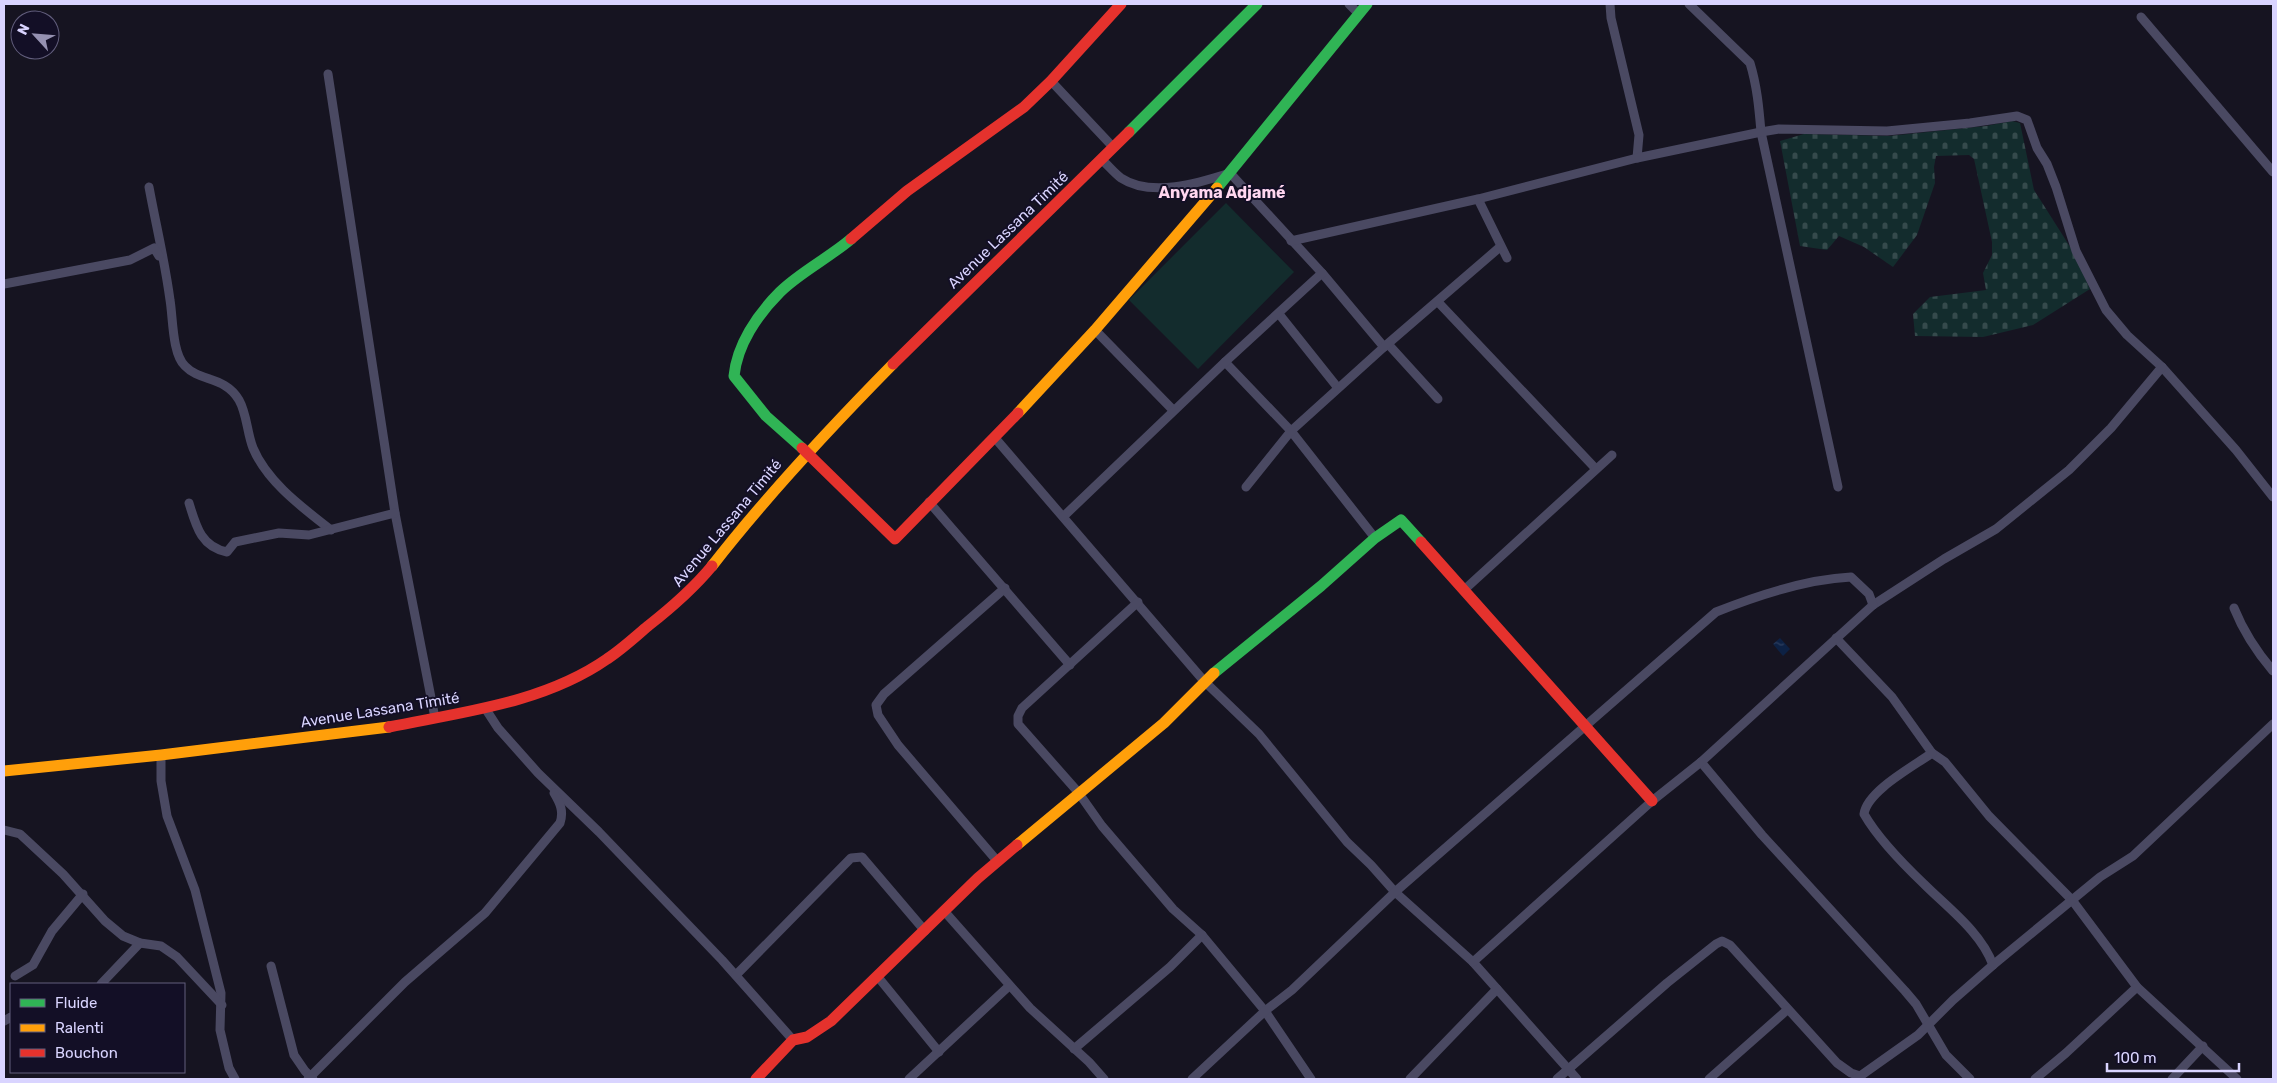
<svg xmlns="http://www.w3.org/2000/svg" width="2277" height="1083" font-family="Rubik,sans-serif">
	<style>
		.cemetery { fill: url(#cemetery-stones) }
		.park { fill: #132c2d }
		.water { fill: url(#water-ripples) }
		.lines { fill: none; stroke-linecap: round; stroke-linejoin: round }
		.street { stroke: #4a4962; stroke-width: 9 }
		.fast { stroke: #30b455; stroke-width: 11 }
		.slow { stroke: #ff9f0a; stroke-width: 11 }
		.jam { stroke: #e5322d; stroke-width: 11 }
		.labels { text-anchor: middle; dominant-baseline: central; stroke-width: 4; stroke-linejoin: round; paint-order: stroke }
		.street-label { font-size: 15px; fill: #d9d4ff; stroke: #130f26 }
		.neighbourhood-label { font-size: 16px; font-weight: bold; fill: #ffd6f0; stroke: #130f26 }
	</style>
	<defs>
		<pattern id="cemetery-stones" width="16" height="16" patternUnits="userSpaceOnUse" patternTransform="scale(1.25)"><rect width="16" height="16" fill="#132c2d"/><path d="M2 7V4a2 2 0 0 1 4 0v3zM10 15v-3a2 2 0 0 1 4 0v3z" fill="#354a4c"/></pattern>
		<pattern id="water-ripples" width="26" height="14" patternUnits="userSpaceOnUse" patternTransform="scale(1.25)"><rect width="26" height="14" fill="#0d2144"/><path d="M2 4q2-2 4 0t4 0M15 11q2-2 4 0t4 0" fill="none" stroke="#304060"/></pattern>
	</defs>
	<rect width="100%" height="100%" fill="#161421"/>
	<!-- cemetery -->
	<path class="cemetery" d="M2012,121l8,2 14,67 40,63 16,36 -57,36 -50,12 -68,-1 -2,-22 17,-17 56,-7 -3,-17 9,-18v-13l-18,-83 -5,-4 -33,1 -2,11 1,16 -18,52 -24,32 -29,-20 -25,-11 -12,14 -27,-4 -20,-105 24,-7 85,2 97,-10z"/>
	<!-- park -->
	<path class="park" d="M1226,203l68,69 -96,97 -69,-69z"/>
	<!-- water -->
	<path class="water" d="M1780,638l10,11 -7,7 -10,-12z"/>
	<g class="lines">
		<!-- street -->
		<g class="street">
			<path d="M1349,4l9,9"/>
			<path d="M1610,4l1,14 28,117 -2,23"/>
			<path d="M1689,4l61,59c7,23 9,45 11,69l77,355"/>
			<path d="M2141,17l132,155"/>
			<path d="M328,74l67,439 40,205"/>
			<path d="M1051,81l62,66"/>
			<path d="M1101,159c7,6 13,14 20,19 30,20 78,5 109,-5l92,100 62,74"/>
			<path d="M149,187c7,38 16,75 21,113 3,17 2,54 15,66 15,16 40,10 54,34 8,14 8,33 14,48 14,34 50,60 78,82"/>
			<path d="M1478,199l29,59"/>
			<path d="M1291,241l187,-42 159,-41 124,-26 18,-3 108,2 83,-8 47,-7 10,4 10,28 10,16 9,23 20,64 30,59 21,25 35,32 74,83 37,47"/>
			<path d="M4,284l126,-24 24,-12 5,8"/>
			<path d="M1438,302l158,167"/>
			<path d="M1279,314l59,74"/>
			<path d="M1095,330l78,80"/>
			<path d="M1388,344l50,55"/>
			<path d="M1225,362l66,69 84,107"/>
			<path d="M995,438l209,243 55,53 88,108 24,23 24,27 78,70 104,117"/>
			<path d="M1246,487l45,-56 93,-84 116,-100"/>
			<path d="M929,502l141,163"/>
			<path d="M189,503c7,23 12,44 38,49l8,-10 44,-9 30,2 86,-22"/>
			<path d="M1064,516l161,-154 97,-89"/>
			<path d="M1464,590l148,-135"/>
			<path d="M1138,602l-116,106 -4,8v8l60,68 24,34 71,83 29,26 63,76 46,68"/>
			<path d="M2234,608c10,25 22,43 39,63"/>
			<path d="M1836,638l56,59 40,56 13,9 44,54 83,84 65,87 100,92"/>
			<path d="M485,708l13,20 40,45 61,59 123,128 71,80"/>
			<path d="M1932,753c-18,13 -65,38 -68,61 15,26 39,50 60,70 24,24 57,48 69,81"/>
			<path d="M161,755v26l6,35 28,74 26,103 -1,37 9,38 6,11"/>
			<path d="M1701,762l61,73 143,156 11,13 30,51 24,24"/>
			<path d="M4,830l16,4 43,40 42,47 18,15 17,7 21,3 16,11 45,48"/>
			<path d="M998,862l-100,-117 -20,-30 -2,-10 8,-11 121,-106"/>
			<path d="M945,912l85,96 59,54 15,17"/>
			<path d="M1473,962l179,-161 49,-39 172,-157 71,-46 52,-30 73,-59 42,-42 51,-61"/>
			<path d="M271,966l23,89 11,16 8,8"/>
			<path d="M736,975l115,-117 11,-1 63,74"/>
			<path d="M15,976l18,-11 19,-34 31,-37"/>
			<path d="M878,977l61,75"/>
			<path d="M101,984l39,-41"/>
			<path d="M4,1021l7,-4"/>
			<path d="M1074,1049l96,-82 32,-32"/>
			<path d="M308,1079l97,-97 80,-69 75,-90c4,-12 0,-20 -6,-30"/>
			<path d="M909,1079l100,-93"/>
			<path d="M1192,1079l73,-68 27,-21 103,-98 321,-280c40,-16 93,-33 135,-35l18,17 4,11"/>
			<path d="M1410,1079l87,-90"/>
			<path d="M1557,1079l110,-96 49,-39 6,-3 8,4 107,118 14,10 9,3"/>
			<path d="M1709,1079l78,-69"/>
			<path d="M1856,1079l62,-44 35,-35 40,-35 107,-88 33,-21 140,-132"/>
			<path d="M2035,1079l31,-26 71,-66"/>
			<path d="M2172,1079l31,-33"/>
		</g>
		<!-- fast -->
		<g class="fast">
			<path d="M1129,132l128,-128"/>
			<path d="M1217,188l150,-184"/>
			<path d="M802,448l-36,-32 -32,-40c3,-31 23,-61 46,-84 19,-19 50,-35 71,-53"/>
			<path d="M1214,673l107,-87 54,-48 26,-18 20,22"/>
		</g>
		<!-- slow -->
		<g class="slow">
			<path d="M1018,413l77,-83 122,-142"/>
			<path d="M712,566c56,-72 117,-137 181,-202"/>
			<path d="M4,771l157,-16 228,-28"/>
			<path d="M1017,845l147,-122 50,-50"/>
		</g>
		<!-- jam -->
		<g class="jam">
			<path d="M851,239l56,-48 117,-84 27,-26 70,-77"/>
			<path d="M893,364l236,-232"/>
			<path d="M802,448l93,91 123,-126"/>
			<path d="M1421,542l231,259"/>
			<path d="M389,727c73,-15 155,-24 218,-68 14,-9 28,-22 41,-33 23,-18 45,-37 64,-60"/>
			<path d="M756,1079l37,-39 14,-3 24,-16 147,-143 39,-33"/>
		</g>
	</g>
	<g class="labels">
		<!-- street labels -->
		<g class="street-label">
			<text transform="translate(1008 230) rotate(-44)">Avenue Lassana Timité</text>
			<text transform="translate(727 523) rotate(-50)">Avenue Lassana Timité</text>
			<text transform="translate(380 710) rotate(-9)">Avenue Lassana Timité</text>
		</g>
		<!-- neighbourhood labels -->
		<g class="neighbourhood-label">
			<text x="1222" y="192">Anyama Adjamé</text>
		</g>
	</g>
	<!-- border -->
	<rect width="2277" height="1083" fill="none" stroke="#d9d4ff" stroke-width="10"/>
	<!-- legend -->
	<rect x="10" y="983" width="175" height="90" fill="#130f26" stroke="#625e7d"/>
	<rect x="20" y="999" width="25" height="8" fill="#30b455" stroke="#625e7d"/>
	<text x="55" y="1008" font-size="15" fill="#d9d4ff">Fluide</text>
	<rect x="20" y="1024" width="25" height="8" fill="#ff9f0a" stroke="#625e7d"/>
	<text x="55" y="1033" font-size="15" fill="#d9d4ff">Ralenti</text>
	<rect x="20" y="1049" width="25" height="8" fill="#e5322d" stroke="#625e7d"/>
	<text x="55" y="1058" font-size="15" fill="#d9d4ff">Bouchon</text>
	<!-- north arrow -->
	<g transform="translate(35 35) rotate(296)"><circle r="24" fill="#130f26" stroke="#625e7d"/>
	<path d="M0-4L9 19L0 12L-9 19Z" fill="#9591b1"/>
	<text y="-8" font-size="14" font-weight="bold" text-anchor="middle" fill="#d9d4ff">N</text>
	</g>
	<!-- scale -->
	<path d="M2107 1063v8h132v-8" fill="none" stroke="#d9d4ff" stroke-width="2.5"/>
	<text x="2114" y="1063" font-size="15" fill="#d9d4ff" stroke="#130f26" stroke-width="4" paint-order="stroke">100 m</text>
</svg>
